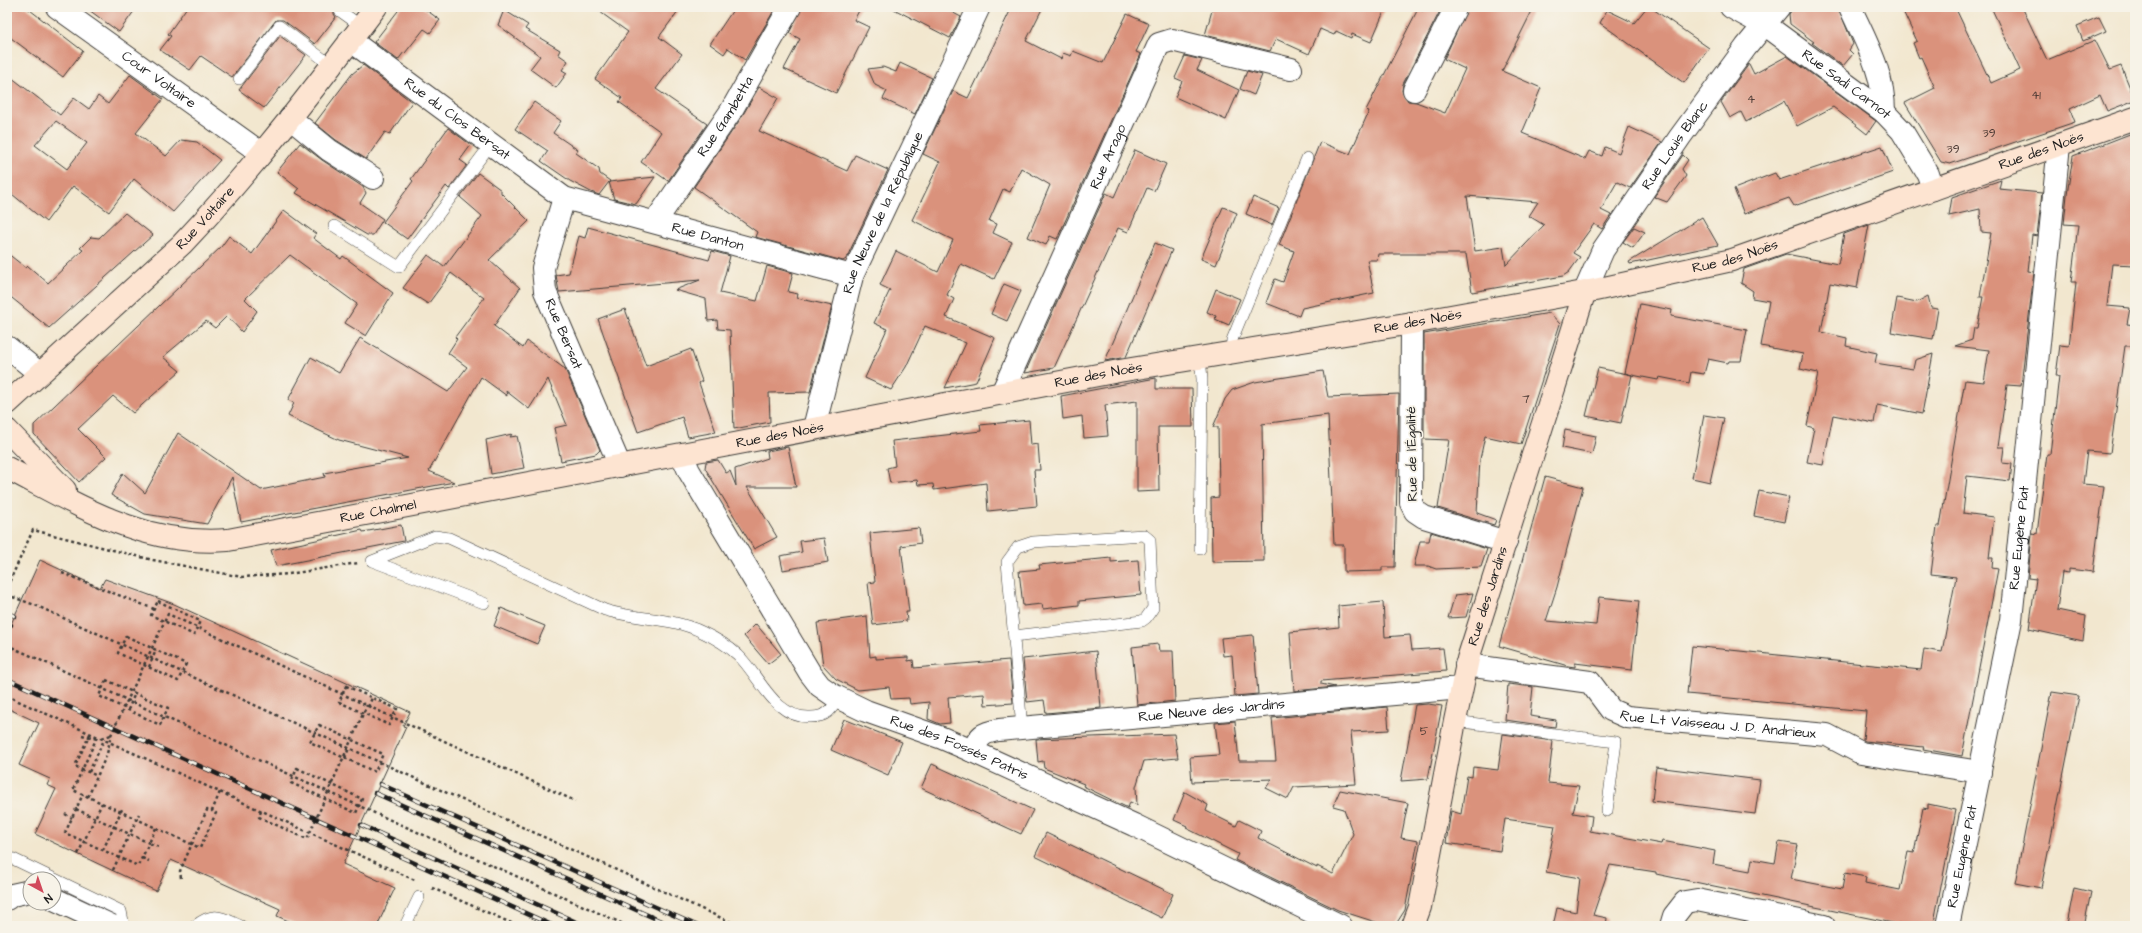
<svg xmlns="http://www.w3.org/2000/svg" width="2142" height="933" font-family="'Architects Daughter',sans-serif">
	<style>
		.building { fill: #da927c; fill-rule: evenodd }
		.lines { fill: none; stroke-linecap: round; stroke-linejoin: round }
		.lane-casing { stroke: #3c3a37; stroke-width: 12 }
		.street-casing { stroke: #3c3a37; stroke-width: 24 }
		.secondary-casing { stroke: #3c3a37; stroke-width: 24 }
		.path { stroke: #3c3a37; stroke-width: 2.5; stroke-dasharray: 3 3; stroke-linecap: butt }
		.lane { stroke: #fff; stroke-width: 11 }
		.street { stroke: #fff; stroke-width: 22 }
		.secondary { stroke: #fde4d1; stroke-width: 22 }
		.rail-casing { stroke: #1c1c1c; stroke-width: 4.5 }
		.rail { stroke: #f7f3e8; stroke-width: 3; stroke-dasharray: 9; stroke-linecap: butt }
		.labels { text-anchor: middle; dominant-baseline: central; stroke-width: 3.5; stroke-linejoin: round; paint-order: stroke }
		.number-label { font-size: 12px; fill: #4c3a34 }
		.street-label { font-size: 14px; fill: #1c1c1c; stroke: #f7f3e8 }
	</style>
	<rect width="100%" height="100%" fill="#f7f3e8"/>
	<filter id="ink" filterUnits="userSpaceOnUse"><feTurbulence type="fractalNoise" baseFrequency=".025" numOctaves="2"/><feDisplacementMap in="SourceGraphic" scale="8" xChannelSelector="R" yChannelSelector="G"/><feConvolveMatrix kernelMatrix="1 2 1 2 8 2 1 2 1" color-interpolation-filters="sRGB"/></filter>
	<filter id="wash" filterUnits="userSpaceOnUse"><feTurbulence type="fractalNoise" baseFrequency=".012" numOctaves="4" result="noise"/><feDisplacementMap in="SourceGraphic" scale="16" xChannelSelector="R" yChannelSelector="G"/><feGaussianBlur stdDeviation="0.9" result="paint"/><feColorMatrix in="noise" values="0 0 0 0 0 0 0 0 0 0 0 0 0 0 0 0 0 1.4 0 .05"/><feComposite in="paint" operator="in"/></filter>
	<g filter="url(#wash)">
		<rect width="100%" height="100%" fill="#f2e7cf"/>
		<g id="blocks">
			<!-- building -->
			<g class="building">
				<path d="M7,7h19l57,44 -20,26 -56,-42z"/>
				<path d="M85,7h52l-18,25z"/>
				<path d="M187,7h147v7l2,3 -21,27 -32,-24h-7l-44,57 -31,-21 -11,14 -30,-20 11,-14 -3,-2z"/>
				<path d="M401,7h21l18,13 -10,13 -6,-4 -19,24 -1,-1 -6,8 -24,-18z"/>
				<path d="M593,7h88l-22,30 23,17 -26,35 51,35 -39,57 -27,-19 20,-30 -42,-30 3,-4 -27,-19 33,-47z"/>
				<path d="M735,7h41l-31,53 -17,-12 -4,6 -14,-10z"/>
				<path d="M802,7h59l-7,13 15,7 -33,66 -52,-24 16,-30 -11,-6z"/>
				<path d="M890,7h52l19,10 -11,21z"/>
				<path d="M1012,7h31l-17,34 35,18 2,-6 8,3 2,-5 30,12 24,-49 22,10 -13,28 5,2 -84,185 -7,-3 -4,9 -18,-8 22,-52 -29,-17 -11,24 -7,-3 -14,32 8,3 -4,9 19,9 -18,37 -33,-15 -14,31 7,4 -8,18 49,21 -19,44 -31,6 21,-45 -41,-17 -19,41 -15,23 -26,-12 22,-49 -13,-6 16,-33 -10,-5 16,-34 42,21 15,-32 -41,-20 28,-58 -17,-8 30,-63 15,7z"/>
				<path d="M1213,7h173l-15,35 -19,-8 -1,4 -15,-7 -2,4 -14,-6 -11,25 -33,-15 -6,12 -65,-16z"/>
				<path d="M1425,7h17l-39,77 -1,7 6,10 8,1 29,11 20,-44 -21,-10 24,-52h66l-32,64 39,17 -19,45 63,26 4,-8 13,5 3,-9 14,6 10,-26 33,15 -32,46 -13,-6 -16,28 10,5 -9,14 -8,-5 -21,29 7,4 -11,15 -6,4 -91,16 -6,-38h-88l-1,6h-10l7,33 -72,15 -3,8 -33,-13 9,-24 8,3 11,-31 -15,-6 41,-103 30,12 19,-43 -3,-1 52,-101 5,2zM1467,196l71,6 -9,14 15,9 -38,40 -3,-18 -28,4z"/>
				<path d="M1647,7h3l59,41 -25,35 -84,-60 7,-13 27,13z"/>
				<path d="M1794,7h44l15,37 -4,6 4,4 -10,12 -31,-23 2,-1 -24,-18 -1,-10z"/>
				<path d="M1901,7h54l36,76 29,-13 -29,-63h31l25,53 48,-20 15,30 11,-4 14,34 -28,11 -7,-16 -30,14 5,13 -125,42 -9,-2 -36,-59 30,-15 -14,-31 -2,1 -6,-15 4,-2z"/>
				<path d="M504,10l24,15 -3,4 35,21 -2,4 10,7 -6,9 5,3 -11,15 -26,-19 10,-13 -42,-31z"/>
				<path d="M2099,17l7,14 -23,10 -6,-15z"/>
				<path d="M280,36l26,19 -42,53 -25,-18z"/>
				<path d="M1185,56l17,4 -5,10 42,20 -13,30 -51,-23 7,-16 -7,-3z"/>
				<path d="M1787,56l89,65 -9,13 -34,-27 -36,19 -13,-25 -38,21 -5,-10 -11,6 -9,-16 28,-38 5,10z"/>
				<path d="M900,63l32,15 -17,36 -32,-15 4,-8 -12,-6 -7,-16 15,-2 13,5z"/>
				<path d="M363,65l49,37 -22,32 -5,-2 -19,27 -30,-19 -21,-17 37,-49z"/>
				<path d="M1247,71l15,4 -8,20 -14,-6z"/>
				<path d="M7,74l53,41 14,-17 15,11 9,-13 10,8 22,-29 33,24 -27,34 30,23 15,-16 16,2 23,18 -47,52 -39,-33 -25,33 -36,-26 -27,36 -39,-32zM56,121l31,22 -20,26 -32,-24z"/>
				<path d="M759,87l19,11 -19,33 88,40 8,-16 33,15 -42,89 -3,2 -88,-24 2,-5 -63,-45 47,-69z"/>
				<path d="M534,102l27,19 -8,12 25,17 -2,3 23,16 1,5 10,7 -1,1 46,-5 -19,27 -22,-5 -5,-17 -10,13 -8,-3 -21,-11 -29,-20 7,-10 -33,-22z"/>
				<path d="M448,128l23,17 -11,15 7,5 -18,24 -3,-3 -39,53 -24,-17 30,-41 -2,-2z"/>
				<path d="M2135,132v133l-23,-1 -5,42 23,2 -3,16 8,1v21h-10l-15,107 -23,-2 -4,33 21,2 -11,86 -24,-3v4l-7,-1 -5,38 29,6 -3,25 -54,-12 7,-50 -8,-1 4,-45 5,1 10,-80h3l9,-78h-3l4,-31 9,1 5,-44 2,-20h-5l7,-57 -14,-1 3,-29 6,-39z"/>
				<path d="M300,143l22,17 41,27 3,6 -6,10 23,16 -10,16h-6l-71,-42 3,-4 -22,-17z"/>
				<path d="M1882,146l11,26 -99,34 -5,-8 -45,16 -10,-25 41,-16 4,7z"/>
				<path d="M1135,150l31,14 -12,27 -7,-3 -19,44 -10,-4 -64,140 -29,5 81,-180 8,4z"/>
				<path d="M1683,155l5,5 -6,9 4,7 -19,26 -13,-5z"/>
				<path d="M478,173l23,17v3l28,28 -40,39 31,28 -26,38 29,22 4,-7 38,28 35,81 -4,4 -35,7 -7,-33 13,-3 -19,-46 -19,30 -23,-18 1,5 -26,-19 -52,94 25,11 -213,40 -9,-45 -25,47 -62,-10 -34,-19 12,-22 22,20 33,-60 83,57 64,-13 -1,-4 84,-15 -69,-18 -51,-24 6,-13 -6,-3 23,-43 28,16 21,-35 88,54 19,-25 -19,-14 9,-14 -2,-2 29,-39 -33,-25 -23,31 -25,-16 25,-33 16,12 38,-51 -22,-19z"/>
				<path d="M2001,180l-2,9 43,4 -5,43 -5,-1 -4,36 6,1 -13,114 -14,-1 -9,62h6l-2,16 10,1 -2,17 -43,-5 -4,37 31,4 -5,41h4l-1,10 6,1 -36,187 -39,-7 1,-2 -59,-6 -2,-1 3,-29 -179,-17 5,-48 229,24 3,-21 18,3 14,-75 -25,-3 6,-48h3l25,-146 19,2 5,-32 -34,-4 17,-6 2,-12h3l6,-31h-3l11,-64 -10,-1 -1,-23 -31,7 3,-19z"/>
				<path d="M1253,197l26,11 -7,17 -26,-11z"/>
				<path d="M1223,207l14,6 -21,52 -15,-6z"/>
				<path d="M284,210l32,24 -3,4 28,21 2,-3 50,37 -27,43 -21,-13 12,-19 -67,-49 -45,44 12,12 -15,21 -15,-16 -12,12 -9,-7 -43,36 17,14 -47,42 -20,-17 -35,33 28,28 -27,25 -45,-48v-9l187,-178 8,-11 23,18z"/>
				<path d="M125,213l28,22 -104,93 -42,-34v-41l19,15 2,-2 20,17 35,-33 -3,-2 11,-11 8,1z"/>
				<path d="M1702,217l16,28 -88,19 -1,-2z"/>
				<path d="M1869,225l-12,63 -27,-5 -9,49 26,6 -1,8 31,7 -2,10 38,6 2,-9 18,-6 -11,60 -45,-9 -3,18 -41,-8 -10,50 -16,-3 7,-34 -7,-2 11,-53 -18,-4 3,-15 -42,-8 8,-45 -17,-3 1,-7 -12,-8 3,-14 42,-15 52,10 6,-30z"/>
				<path d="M588,227l121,33 3,-9 18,5 -10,37 37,8 10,-35 26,7 -5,19 10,2 -1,4 35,8 -22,86 -41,1 1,29 -36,7 -4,-99 -12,-1 -1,-9 -9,1 -2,-22 -31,-9 25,-10 -141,12 -3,-17 13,-2 10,-37 6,2z"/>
				<path d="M1634,227l11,5 -12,16 -10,-6z"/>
				<path d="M1155,243l17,7 -46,107 -21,4z"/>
				<path d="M1004,284l17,7 -14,30 -16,-7z"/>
				<path d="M1216,289l24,10 -11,26 -14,-6 1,-3 -9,-4z"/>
				<path d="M1928,296l3,12 7,1 -5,30 -42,-7 6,-34 20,4z"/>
				<path d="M1640,304l32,6 -1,6 76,14 -6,31h-12l-1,2 -20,-4 -4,15 -13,-2 -2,11 -30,-6 -1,3 -26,-5 -11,48 -35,-7 12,-48 34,7 -7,-2z"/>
				<path d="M625,309l21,57 45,-17 11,32 -3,2 17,49 -28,5 -6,-20 -44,15 -40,-113z"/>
				<path d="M1550,313l10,11 -39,120 -36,-8 -5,23 -3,54 19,7 -2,5 -56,-17 11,-68 -25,-1v-105z"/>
				<path d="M1323,371l5,26 71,-3 -4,173h-13v4l-38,1v-27h-10l-6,-130 -66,9 2,137 -52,1 -1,-64 8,-1 -1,-70h-5l12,-28 7,-9 23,-8z"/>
				<path d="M1156,378v11h36l1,38h-35l1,64 -22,1v-91l-32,4 3,31 -24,2 -2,-22 -19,3 -2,-23z"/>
				<path d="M1704,415l20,3 -14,64 -18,-4z"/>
				<path d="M1029,420l2,25 7,-1 2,26h-6l3,36 -49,5 -2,-28 -52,7 -1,-6 -15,1 -1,-5 -27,3 -3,-15 8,-2 -3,-25 89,-10 -1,-6z"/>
				<path d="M1565,430l31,6 -4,18 -30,-6z"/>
				<path d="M512,434l-2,3 7,-1 7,32 -33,6 -5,-34z"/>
				<path d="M788,447l8,40h-49l30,50 -23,12 -49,-81 1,-6 12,-2 8,13 4,-2 6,15 -1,-17 33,-11 -1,-7z"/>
				<path d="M1545,477l38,10 -26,100 -11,34 50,4 3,-28 40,4 -7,69 -57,-7v4l-7,-1 -69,-20z"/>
				<path d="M1759,491l30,6 -5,25 -30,-6z"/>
				<path d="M401,525l3,16 -128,25 -5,-16 91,-20 1,2z"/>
				<path d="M919,528l2,15 -20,3 8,66h-3l1,9 -34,4 -5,-42 7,-1 -5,-49z"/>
				<path d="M1431,532l56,17 -6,18 -45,2 -8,-3h-14l6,-25h9z"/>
				<path d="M824,538l4,24 -45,8 -3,-14 22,-4 -2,-11z"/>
				<path d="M1111,558v4l27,-2 3,35 -62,6v4l-36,4 -1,-5 -19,2 -4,-35 21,-2 -1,-4z"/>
				<path d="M40,560l60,28 5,-9 69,25 236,108 -7,14 3,1 -63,137 52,24 -18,38h-77l-23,-10 3,-7 -109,-49 -15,31 -121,-57 21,-45 -9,-4 3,-6 -31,-14 20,-42 -32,-15v-75z"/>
				<path d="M1473,593l-7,24 -18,1 7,-23z"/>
				<path d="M1383,602l2,35 25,-2 2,15 31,-2 3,23 -125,10v3l14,3 -41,4 -4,-59 49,-5 -1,-21z"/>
				<path d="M501,608l44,18 -8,18 -43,-18z"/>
				<path d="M867,616l3,41 6,-1v3l32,-2v4l5,-1 1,8 95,-8 4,43 -28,2 -1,-11 -36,3 2,26 -10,1 -12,-5 1,-17 -19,2 -1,-6 -18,1 -2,-12 -31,3 -22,-11 -13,-14 -6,-42z"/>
				<path d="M756,624l25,30 -13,10 -24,-28z"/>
				<path d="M1253,635l5,59 -23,2 -3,-41 -9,1 -2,-18z"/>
				<path d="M1158,644l1,7h14l2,50 -38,4 -5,-58z"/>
				<path d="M1096,651l5,57 -55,5 -2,-13 -17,2 -4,-43z"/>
				<path d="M1508,684l25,3 -3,29 26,4 -1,7 -50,-7z"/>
				<path d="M2052,692l27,4 -38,192 -26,-5z"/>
				<path d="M1428,704l14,2 -14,73 -27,2 14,-76z"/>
				<path d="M1387,707l2,23 -38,2 5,52 -62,3 -6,12 -22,-11 6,-9 -80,3 -2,-25 29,-2 -4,-32 20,-2 4,40h37l-4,-43z"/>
				<path d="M844,719l58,23 -14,33 -57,-25z"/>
				<path d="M1174,734l4,24 -34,3 -8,26 1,18 -7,-3 -2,6 -45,-22 1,-2 -40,-16 -1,-7 -5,1 -2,-23z"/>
				<path d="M1503,734l50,7 -5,42 31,3 -6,27 19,3 -2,15 71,13 1,-3 53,10 -2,13 37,7 2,-12 23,4 4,-21 19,3 -7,34 51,10 3,-16 21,4 -1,6 35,7 8,-38 6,1 9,-45 5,1v-5l28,6 -22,112 -6,4h-21l-251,-52v-2l-46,-7 -17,50 14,3 -1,8h-53l4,-18 19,4 4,-34 -34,-6 9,-46 -50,-7 -5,32 -54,-8 5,-32 10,3 6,-38 5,1 1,-10 25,3z"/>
				<path d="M932,764l101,46 -12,24 -100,-46z"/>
				<path d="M1656,767l104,13 -5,34 -103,-13z"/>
				<path d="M1340,790l68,13 -7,35 17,3 -13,69 -9,14 -11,1 -47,-15 -103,-50 3,-6 -52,-26 1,-2 -13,-6 11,-28 23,13 -2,6 30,15 3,-6 22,11 -3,7 59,30v-2l16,8 20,-40 -9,-25 -11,-3z"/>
				<path d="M1046,833l127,61 -11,24 -127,-62z"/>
				<path d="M2074,888l17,4 -7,34 -17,-2z"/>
			</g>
		</g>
	</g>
	<g filter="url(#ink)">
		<use href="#blocks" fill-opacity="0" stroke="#3c3a37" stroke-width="1"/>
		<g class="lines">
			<defs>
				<g id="lane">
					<path d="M340,11l21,15"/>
					<path d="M239,79l40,-53 52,39"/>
					<path d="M334,226l65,41 92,-123"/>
					<path d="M1231,353l1,-13 75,-182"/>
					<path d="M1200,358l2,21 -2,170"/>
					<path d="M484,603l-112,-42 63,-25 14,2 156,72c32,10 66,7 97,22 13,6 25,13 36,23 22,21 36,64 73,62 6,0 12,-1 17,-5 4,-3 8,-10 11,-14"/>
					<path d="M1014,636l128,-15 4,-3 7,-10 -3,-68 -6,-5 -111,7 -15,5 -11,15 15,166"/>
					<path d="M1455,721l161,21 -9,69"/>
					<path d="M7,856l114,55 3,15"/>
					<path d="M195,926c19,-15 26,-9 46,0"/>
					<path d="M405,926l14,-29"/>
				</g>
				<g id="street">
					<path id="s1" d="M57,7l204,146"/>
					<path id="s2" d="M1731,7l40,22 113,83 18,19 26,43 5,15"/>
					<path d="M1850,7c16,35 34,66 34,105"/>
					<path id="s3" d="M350,40l214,158 288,78"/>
					<path d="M1414,90l42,-83"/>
					<path d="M290,118l39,32 44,28"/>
					<path id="s4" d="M564,198l-21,70 2,23 75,175"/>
					<path id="s5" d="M655,222l76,-111 59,-104"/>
					<path id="s6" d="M1585,291l18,-41 77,-113 66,-90 33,-40"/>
					<path d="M1412,323l-1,180 4,8 9,6 82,25"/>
					<path d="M7,347l32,26"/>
					<path id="s7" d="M1002,393l157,-349 13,-4 119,29"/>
					<path id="s8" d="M814,428l38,-152 127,-269"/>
					<path id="s9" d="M682,455l7,16 121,202 10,13 13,9 33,16 76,27 30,13 162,74 207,101"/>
					<path id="s10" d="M1466,665l124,17 21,28 16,7 200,18 34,18 119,19"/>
					<path id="s11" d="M972,751c8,-15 9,-18 27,-21l462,-42"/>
					<path d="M7,899l5,-4 18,-4"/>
					<path d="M54,899l58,27"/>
					<path d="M1671,926l3,-10 11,-14 12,-2 127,26"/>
					<path id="s12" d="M1948,926l63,-306 48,-475"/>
				</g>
				<g id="secondary">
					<path id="s13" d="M7,404l175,-160c70,-74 133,-156 194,-237"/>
					<path d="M7,430l58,60"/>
					<path id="s14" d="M7,468c72,37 136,79 221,72l891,-169 293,-48 183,-33 137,-30 403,-142"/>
					<path id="s15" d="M1413,926l7,-19 35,-186 13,-62 117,-368"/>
				</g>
			</defs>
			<!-- lane casing -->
			<use href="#lane" class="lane-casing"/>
			<!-- street casing -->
			<use href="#street" class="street-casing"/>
			<!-- secondary casing -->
			<use href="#secondary" class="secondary-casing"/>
			<!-- path -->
			<g class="path">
				<path d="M62,573l92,36"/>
				<path d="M7,587l26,-57 120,30 89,17 47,-3 69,-11"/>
				<path d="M7,595l28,10 704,321"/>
				<path d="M158,601l42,20 -6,14 -43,-20z"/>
				<path d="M126,636l60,28 -8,17 -60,-28z"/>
				<path d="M7,645l352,161 269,120"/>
				<path d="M149,667l7,-17"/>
				<path d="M106,680l62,28 -8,17 -61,-29z"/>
				<path d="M346,686l51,23 -8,16 -50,-23z"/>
				<path d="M7,696l410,185"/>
				<path d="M368,707l4,-9"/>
				<path d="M128,710l7,-17"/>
				<path d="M319,725l64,29 -8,18 -65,-30z"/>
				<path d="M90,734l-15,32 22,10"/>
				<path d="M82,735l15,4"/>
				<path d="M97,737l-24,53 127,58 16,-35 -4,-2 8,-19"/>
				<path d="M102,738l9,-3"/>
				<path d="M345,758l4,-10"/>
				<path d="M297,768l65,31 -6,14 -65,-30z"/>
				<path d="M89,772l15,-32"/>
				<path d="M88,797l19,-43 4,-19 57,-121 407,187"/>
				<path d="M76,809l73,34 -11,23 -73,-33 18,-39"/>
				<path d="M261,811l-2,6 48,22 60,-134"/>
				<path d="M65,814l7,4"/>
				<path d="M156,828l-7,15 10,4"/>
				<path d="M103,850l20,-43"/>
				<path d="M78,854l24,-51"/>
				<path d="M142,858l7,3"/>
				<path d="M113,870l26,-56"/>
				<path d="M181,878l-1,-7 27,-61 5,1"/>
				<path d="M432,888l86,38"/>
			</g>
			<!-- lane -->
			<use href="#lane" class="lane"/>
			<!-- street -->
			<use href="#street" class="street"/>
			<!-- secondary -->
			<use href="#secondary" class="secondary"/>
			<defs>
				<g id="rail">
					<path d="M7,613l8,3"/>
					<path d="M7,624l4,1"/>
					<path d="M7,679l547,247"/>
					<path d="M380,784l318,142"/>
					<path d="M375,793l297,133"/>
					<path d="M361,825l224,101"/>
				</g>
			</defs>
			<!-- rail casing -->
			<use href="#rail" class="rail-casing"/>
			<!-- rail -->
			<use href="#rail" class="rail"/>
		</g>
	</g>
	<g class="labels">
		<!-- number labels -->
		<g class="number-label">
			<text x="2036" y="95">41</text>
			<text x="1751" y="99">4</text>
			<text x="1989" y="133">39</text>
			<text x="1953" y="149">39</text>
			<text x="1526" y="399">7</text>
			<text x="1424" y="731">5</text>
		</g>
		<!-- street labels -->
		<g class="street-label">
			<text stroke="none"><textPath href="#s1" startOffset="125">Cour Voltaire</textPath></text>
			<text stroke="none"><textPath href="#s2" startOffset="139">Rue Sadi Carnot</textPath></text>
			<text stroke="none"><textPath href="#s5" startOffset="127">Rue Gambetta</textPath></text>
			<text stroke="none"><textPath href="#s3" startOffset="133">Rue du Clos Bersat</textPath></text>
			<text stroke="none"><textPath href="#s6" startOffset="172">Rue Louis Blanc</textPath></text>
			<text stroke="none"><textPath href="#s14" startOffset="2094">Rue des Noës</textPath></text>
			<text stroke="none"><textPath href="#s7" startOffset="259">Rue Arago</textPath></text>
			<text stroke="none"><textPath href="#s8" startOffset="227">Rue Neuve de la République</textPath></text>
			<text stroke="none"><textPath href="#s13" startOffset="272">Rue Voltaire</textPath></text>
			<text stroke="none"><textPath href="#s3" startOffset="415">Rue Danton</textPath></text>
			<text stroke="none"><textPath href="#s14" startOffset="1770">Rue des Noës</textPath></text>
			<text stroke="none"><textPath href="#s14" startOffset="1446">Rue des Noës</textPath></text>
			<text stroke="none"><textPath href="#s4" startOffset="143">Rue Bersat</textPath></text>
			<text stroke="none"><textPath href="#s14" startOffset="1122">Rue des Noës</textPath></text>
			<text stroke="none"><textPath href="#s14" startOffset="798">Rue des Noës</textPath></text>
			<text transform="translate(1412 454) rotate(-91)">Rue de l'Égalité</text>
			<text stroke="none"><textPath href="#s14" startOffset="389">Rue Chalmel</textPath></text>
			<text stroke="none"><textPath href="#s12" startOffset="395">Rue Eugène Piat</textPath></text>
			<text stroke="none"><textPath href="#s15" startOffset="339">Rue des Jardins</textPath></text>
			<text stroke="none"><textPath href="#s11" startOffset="250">Rue Neuve des Jardins</textPath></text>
			<text stroke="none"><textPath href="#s10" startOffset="269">Rue Lt Vaisseau J. D. Andrieux</textPath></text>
			<text stroke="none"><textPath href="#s9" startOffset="422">Rue des Fossés Patris</textPath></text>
			<text stroke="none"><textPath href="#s12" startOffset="71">Rue Eugène Piat</textPath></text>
		</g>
	</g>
	<!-- margin -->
	<rect width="2142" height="933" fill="none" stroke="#f7f3e8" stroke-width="24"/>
	<!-- north arrow -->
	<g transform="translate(42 891) rotate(140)"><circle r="19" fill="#f7f3e8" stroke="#9f9d96"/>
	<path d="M0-3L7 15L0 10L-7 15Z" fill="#d1495b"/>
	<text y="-6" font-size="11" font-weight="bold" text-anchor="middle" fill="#1c1c1c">N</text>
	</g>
</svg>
